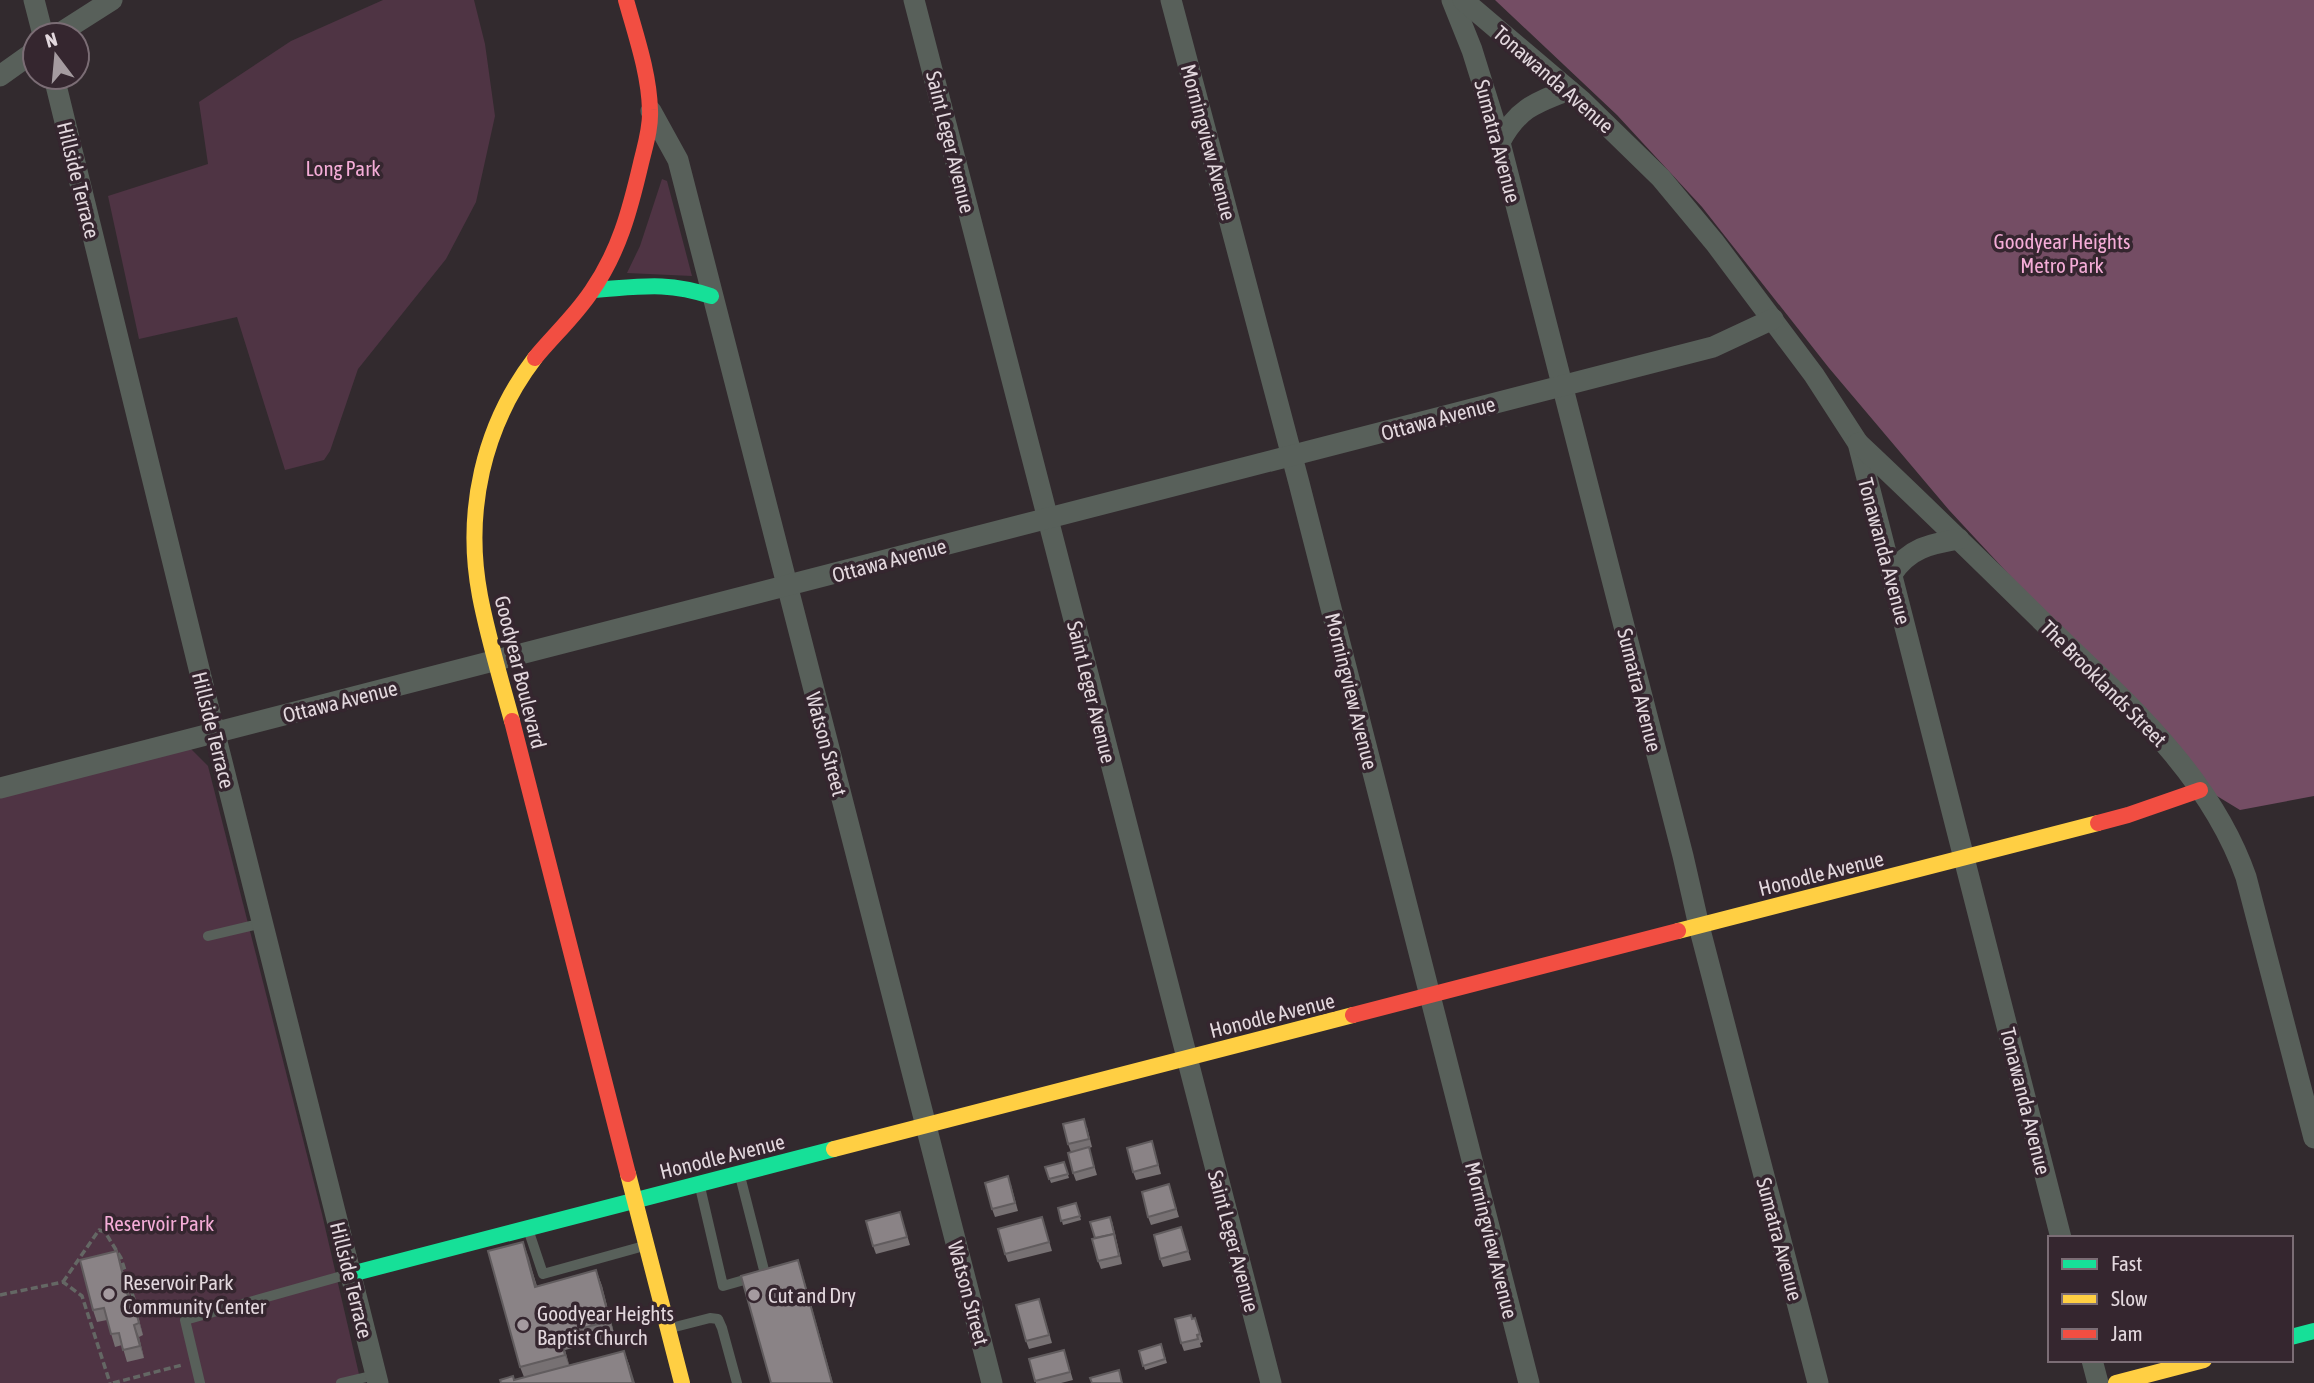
<svg xmlns="http://www.w3.org/2000/svg" width="2314" height="1383" font-family="'Asap Condensed',sans-serif">
	<style>
		.green { fill: #4f3444 }
		.forest { fill: #744d64 }
		.lines { fill: none; stroke-linecap: round; stroke-linejoin: round }
		.path { stroke: #646764; stroke-width: 3.5; stroke-dasharray: 7 3.5; stroke-linecap: butt }
		.lane { stroke: #58605a; stroke-width: 10 }
		.street { stroke: #58605a; stroke-width: 21 }
		.fast { stroke: #16e098; stroke-width: 16 }
		.slow { stroke: #ffcf43; stroke-width: 16 }
		.jam { stroke: #f24e42; stroke-width: 16 }
		.wall { fill: #777173 }
		.shaded-wall { fill: #615c5e }
		.building { fill: #8a8386; stroke: #615c5e; stroke-width: 2 }
		.poi-dot { fill: #a59ba0; stroke: #35262f; stroke-width: 2.5 }
		.labels { text-anchor: middle; dominant-baseline: central; stroke-width: 7; stroke-linejoin: round; paint-order: stroke }
		.street-label { font-size: 21px; fill: #e3d8de; stroke: #35262f }
		.park-label { font-size: 21px; fill: #f5add8; stroke: #35262f }
		.poi-label { font-size: 21px; fill: #e3d8de; stroke: #35262f; text-anchor: start }
	</style>
	<rect width="100%" height="100%" fill="#322a2e"/>
	<!-- green -->
	<g class="green">
		<path d="M383,0h91l11,44 10,72 -19,86 -30,57 -88,110 -28,82 -6,9 -39,10 -48,-153 -98,22 -31,-143 100,-32 -9,-62 92,-61z"/>
		<path d="M662,179l5,2 25,95 -65,-3 13,-27z"/>
		<path d="M190,748l18,18 114,448 39,169h-361v-586z"/>
	</g>
	<!-- forest -->
	<path class="forest" d="M1495,0h819v796l-74,14 -28,-17 -263,-283 -120,-142 -127,-161 -85,-92z"/>
	<g class="lines">
		<!-- path -->
		<g class="path">
			<path d="M63,1282l36,-52 6,2 16,26 17,54 19,-4 16,7"/>
			<path d="M0,1295l63,-13 19,14 28,87"/>
			<path d="M113,1383l69,-18"/>
		</g>
		<!-- lane -->
		<g class="lane">
			<path d="M208,936l55,-13"/>
			<path d="M700,1187l23,99 42,-12 -25,-98"/>
			<path d="M528,1229l15,45 101,-28"/>
			<path d="M671,1328l39,-10 8,1 4,9 15,55"/>
			<path d="M200,1383l-15,-63 164,-46"/>
			<path d="M341,1383l34,-8"/>
		</g>
		<!-- street -->
		<g class="street">
			<path d="M34,0l9,35"/>
			<path d="M914,0l357,1383"/>
			<path d="M1171,0l128,483 230,900"/>
			<path d="M1452,0l20,50 24,77 187,729 16,70 119,457"/>
			<path d="M1463,0l119,101 79,77 54,65 99,132 44,68 203,795"/>
			<path d="M57,35l55,-35"/>
			<path d="M0,76l35,-25"/>
			<path d="M54,77l161,657 163,649"/>
			<path d="M651,111l27,49 314,1223"/>
			<path d="M1500,142c18,-34 35,-39 69,-52"/>
			<path d="M1858,443c62,58 123,118 184,178 78,76 167,150 204,256l68,261"/>
			<path d="M1892,574c17,-26 38,-30 67,-35"/>
			<path d="M0,788l1713,-441 60,-28"/>
			<path d="M2092,1360l6,23"/>
		</g>
		<!-- fast -->
		<g class="fast">
			<path d="M593,290c47,-3 72,-9 118,6"/>
			<path d="M351,1274l483,-125"/>
			<path d="M2291,1337l23,-6"/>
		</g>
		<!-- slow -->
		<g class="slow">
			<path d="M512,721c-11,-41 -24,-83 -32,-125 -16,-84 3,-170 55,-238"/>
			<path d="M1678,931l420,-108"/>
			<path d="M834,1149l519,-134"/>
			<path d="M628,1174l54,209"/>
			<path d="M2116,1383l88,-23"/>
		</g>
		<!-- jam -->
		<g class="jam">
			<path d="M535,358c18,-22 40,-42 56,-66 28,-40 39,-82 50,-129 4,-17 10,-35 9,-53 -1,-37 -14,-74 -24,-110"/>
			<path d="M512,721l116,453"/>
			<path d="M2098,823l30,-8 72,-25"/>
			<path d="M1353,1015l325,-84"/>
		</g>
	</g>
	<!-- wall -->
	<g class="wall">
		<path d="M1087,1127l5,20 -3,1 8,27 -21,6 -3,-8 -2,-21 -3,-8z"/>
		<path d="M1152,1141l9,33 -25,6 -3,-8z"/>
		<path d="M1064,1162l5,16 -18,5 -6,-16z"/>
		<path d="M1169,1184l10,33 -28,8 -3,-8z"/>
		<path d="M1011,1185l7,26 -23,6 -3,-8z"/>
		<path d="M1076,1203l5,17 -18,5 -5,-17z"/>
		<path d="M900,1212l10,33 -34,9 -3,-8z"/>
		<path d="M1042,1217l10,34 -44,11 -3,-8z"/>
		<path d="M1112,1221l10,43 -21,5 -3,-8 -3,-23z"/>
		<path d="M1181,1227l10,33 -28,7 -3,-8z"/>
		<path d="M523,1242l14,44 59,-16 6,16 13,51 -50,13 4,15 55,-14 6,16 -116,13 10,-3 -4,-10z"/>
		<path d="M117,1251l4,12 11,41 6,12 5,19 -4,2 5,21 -17,4 -5,-17 -7,2 -8,-27 -10,2 -4,-12z"/>
		<path d="M1039,1299l13,44 -23,6 -3,-8z"/>
		<path d="M1193,1318h2l8,24 -3,1 1,4 -17,4 -3,-8z"/>
		<path d="M1161,1344l6,19 -22,7 -6,-19z"/>
		<path d="M1064,1350l9,30 -12,3h-25l-7,-24z"/>
	</g>
	<!-- shaded-wall -->
	<g class="shaded-wall">
		<path d="M523,1242l6,16 12,45 -6,-16z"/>
		<path d="M117,1251l4,12 14,54 -5,-12z"/>
		<path d="M798,1260l4,12 31,111h-1z"/>
		<path d="M596,1270l6,16 13,51 -5,-16z"/>
		<path d="M134,1304l4,12 5,19 -4,-12z"/>
		<path d="M134,1325l5,12 5,21 -4,-12z"/>
		<path d="M559,1334l6,16 6,21 -6,-16z"/>
		<path d="M624,1351l6,16 5,16h-2z"/>
	</g>
	<!-- building -->
	<g class="building">
		<path d="M1084,1119l5,20 -21,5 -5,-20z"/>
		<path d="M1152,1141l6,24 -25,7 -6,-24z"/>
		<path d="M1089,1147l5,20 -21,6 -5,-20z"/>
		<path d="M1064,1162l4,12 -19,5 -4,-12z"/>
		<path d="M1008,1176l7,27 -23,6 -7,-26z"/>
		<path d="M1169,1184l7,25 -28,8 -6,-25z"/>
		<path d="M1076,1203l4,13 -19,5 -3,-13z"/>
		<path d="M900,1212l7,25 -34,9 -7,-25z"/>
		<path d="M1042,1217l7,25 -44,12 -7,-25z"/>
		<path d="M1110,1217l5,20 -1,-3 -19,4 -5,-16z"/>
		<path d="M1181,1227l7,24 -28,8 -6,-24z"/>
		<path d="M1114,1234l5,22 -21,5 -6,-22z"/>
		<path d="M523,1242l12,45 61,-17 14,51 -51,13 6,21 -45,12 -32,-116z"/>
		<path d="M117,1251l13,54 4,-1 5,19 -5,2 6,21 -17,4 -4,-17 -8,1 -7,-26 -11,2 -13,-50z"/>
		<path d="M798,1260l34,123h-61l-30,-107z"/>
		<path d="M1039,1299l10,36 -23,6 -10,-36z"/>
		<path d="M1191,1315l1,4 3,-1 5,16 -3,1 1,4 -17,4 -6,-24z"/>
		<path d="M1161,1344l4,15 -22,7 -4,-15z"/>
		<path d="M1064,1350l6,22 -35,9 -6,-22z"/>
		<path d="M624,1351l9,32h-132l-1,-3 13,-4 1,4z"/>
		<path d="M1119,1370l3,13h-30l-2,-5z"/>
	</g>
	<!-- markers -->
	<g class="poi-dot">
		<circle cx="109" cy="1294" r="7"/>
		<circle cx="754" cy="1295" r="7"/>
		<circle cx="523" cy="1325" r="7"/>
	</g>
	<g class="labels">
		<!-- street labels -->
		<g class="street-label">
			<text transform="translate(1554 79) rotate(41)">Tonawanda Avenue</text>
			<text transform="translate(1498 141) rotate(75)">Sumatra Avenue</text>
			<text transform="translate(951 142) rotate(76)">Saint Leger Avenue</text>
			<text transform="translate(1209 142) rotate(75)">Morningview Avenue</text>
			<text transform="translate(79 180) rotate(76)">Hillside Terrace</text>
			<text transform="translate(1438 418) rotate(-15)">Ottawa Avenue</text>
			<text transform="translate(1885 551) rotate(75)">Tonawanda Avenue</text>
			<text transform="translate(889 560) rotate(-15)">Ottawa Avenue</text>
			<text transform="translate(521 672) rotate(76)">Goodyear Boulevard</text>
			<text transform="translate(2104 683) rotate(45)">The Brooklands Street</text>
			<text transform="translate(1640 690) rotate(76)">Sumatra Avenue</text>
			<text transform="translate(1352 691) rotate(76)">Morningview Avenue</text>
			<text transform="translate(1092 692) rotate(76)">Saint Leger Avenue</text>
			<text transform="translate(340 701) rotate(-14)">Ottawa Avenue</text>
			<text transform="translate(214 730) rotate(76)">Hillside Terrace</text>
			<text transform="translate(827 744) rotate(75)">Watson Street</text>
			<text transform="translate(1821 873) rotate(-14)">Honodle Avenue</text>
			<text transform="translate(1272 1015) rotate(-14)">Honodle Avenue</text>
			<text transform="translate(2026 1101) rotate(76)">Tonawanda Avenue</text>
			<text transform="translate(722 1156) rotate(-14)">Honodle Avenue</text>
			<text transform="translate(1780 1239) rotate(75)">Sumatra Avenue</text>
			<text transform="translate(1492 1240) rotate(76)">Morningview Avenue</text>
			<text transform="translate(1234 1241) rotate(75)">Saint Leger Avenue</text>
			<text transform="translate(352 1280) rotate(76)">Hillside Terrace</text>
			<text transform="translate(969 1293) rotate(75)">Watson Street</text>
		</g>
		<!-- park labels -->
		<g class="park-label">
			<text x="343" y="168">Long Park</text>
			<text x="2062" y="241">Goodyear Heights<tspan x="2062" dy="24">Metro Park</tspan></text>
			<text x="159" y="1223">Reservoir Park</text>
		</g>
		<!-- poi labels -->
		<g class="poi-label">
			<text x="123" y="1282">Reservoir Park<tspan x="123" dy="24">Community Center</tspan></text>
			<text x="768" y="1295">Cut and Dry</text>
			<text x="537" y="1313">Goodyear Heights<tspan x="537" dy="24">Baptist Church</tspan></text>
		</g>
	</g>
	<!-- legend -->
	<rect x="2048" y="1236" width="245" height="126" fill="#35262f" stroke="#7b6d75" stroke-width="2"/>
	<rect x="2062" y="1259" width="35" height="10" fill="#16e098" stroke="#7b6d75" stroke-width="2"/>
	<text x="2111" y="1271" font-size="21" fill="#e3d8de">Fast</text>
	<rect x="2062" y="1294" width="35" height="10" fill="#ffcf43" stroke="#7b6d75" stroke-width="2"/>
	<text x="2111" y="1306" font-size="21" fill="#e3d8de">Slow</text>
	<rect x="2062" y="1329" width="35" height="10" fill="#f24e42" stroke="#7b6d75" stroke-width="2"/>
	<text x="2111" y="1341" font-size="21" fill="#e3d8de">Jam</text>
	<!-- north arrow -->
	<g transform="translate(56 56) rotate(344)"><circle r="33" fill="#35262f" stroke="#7b6d75" stroke-width="2"/>
	<path d="M0-5L12 26L0 18L-12 26Z" fill="#a59ba0"/>
	<text y="-10" font-size="19" font-weight="bold" text-anchor="middle" fill="#e3d8de">N</text>
	</g>
</svg>
